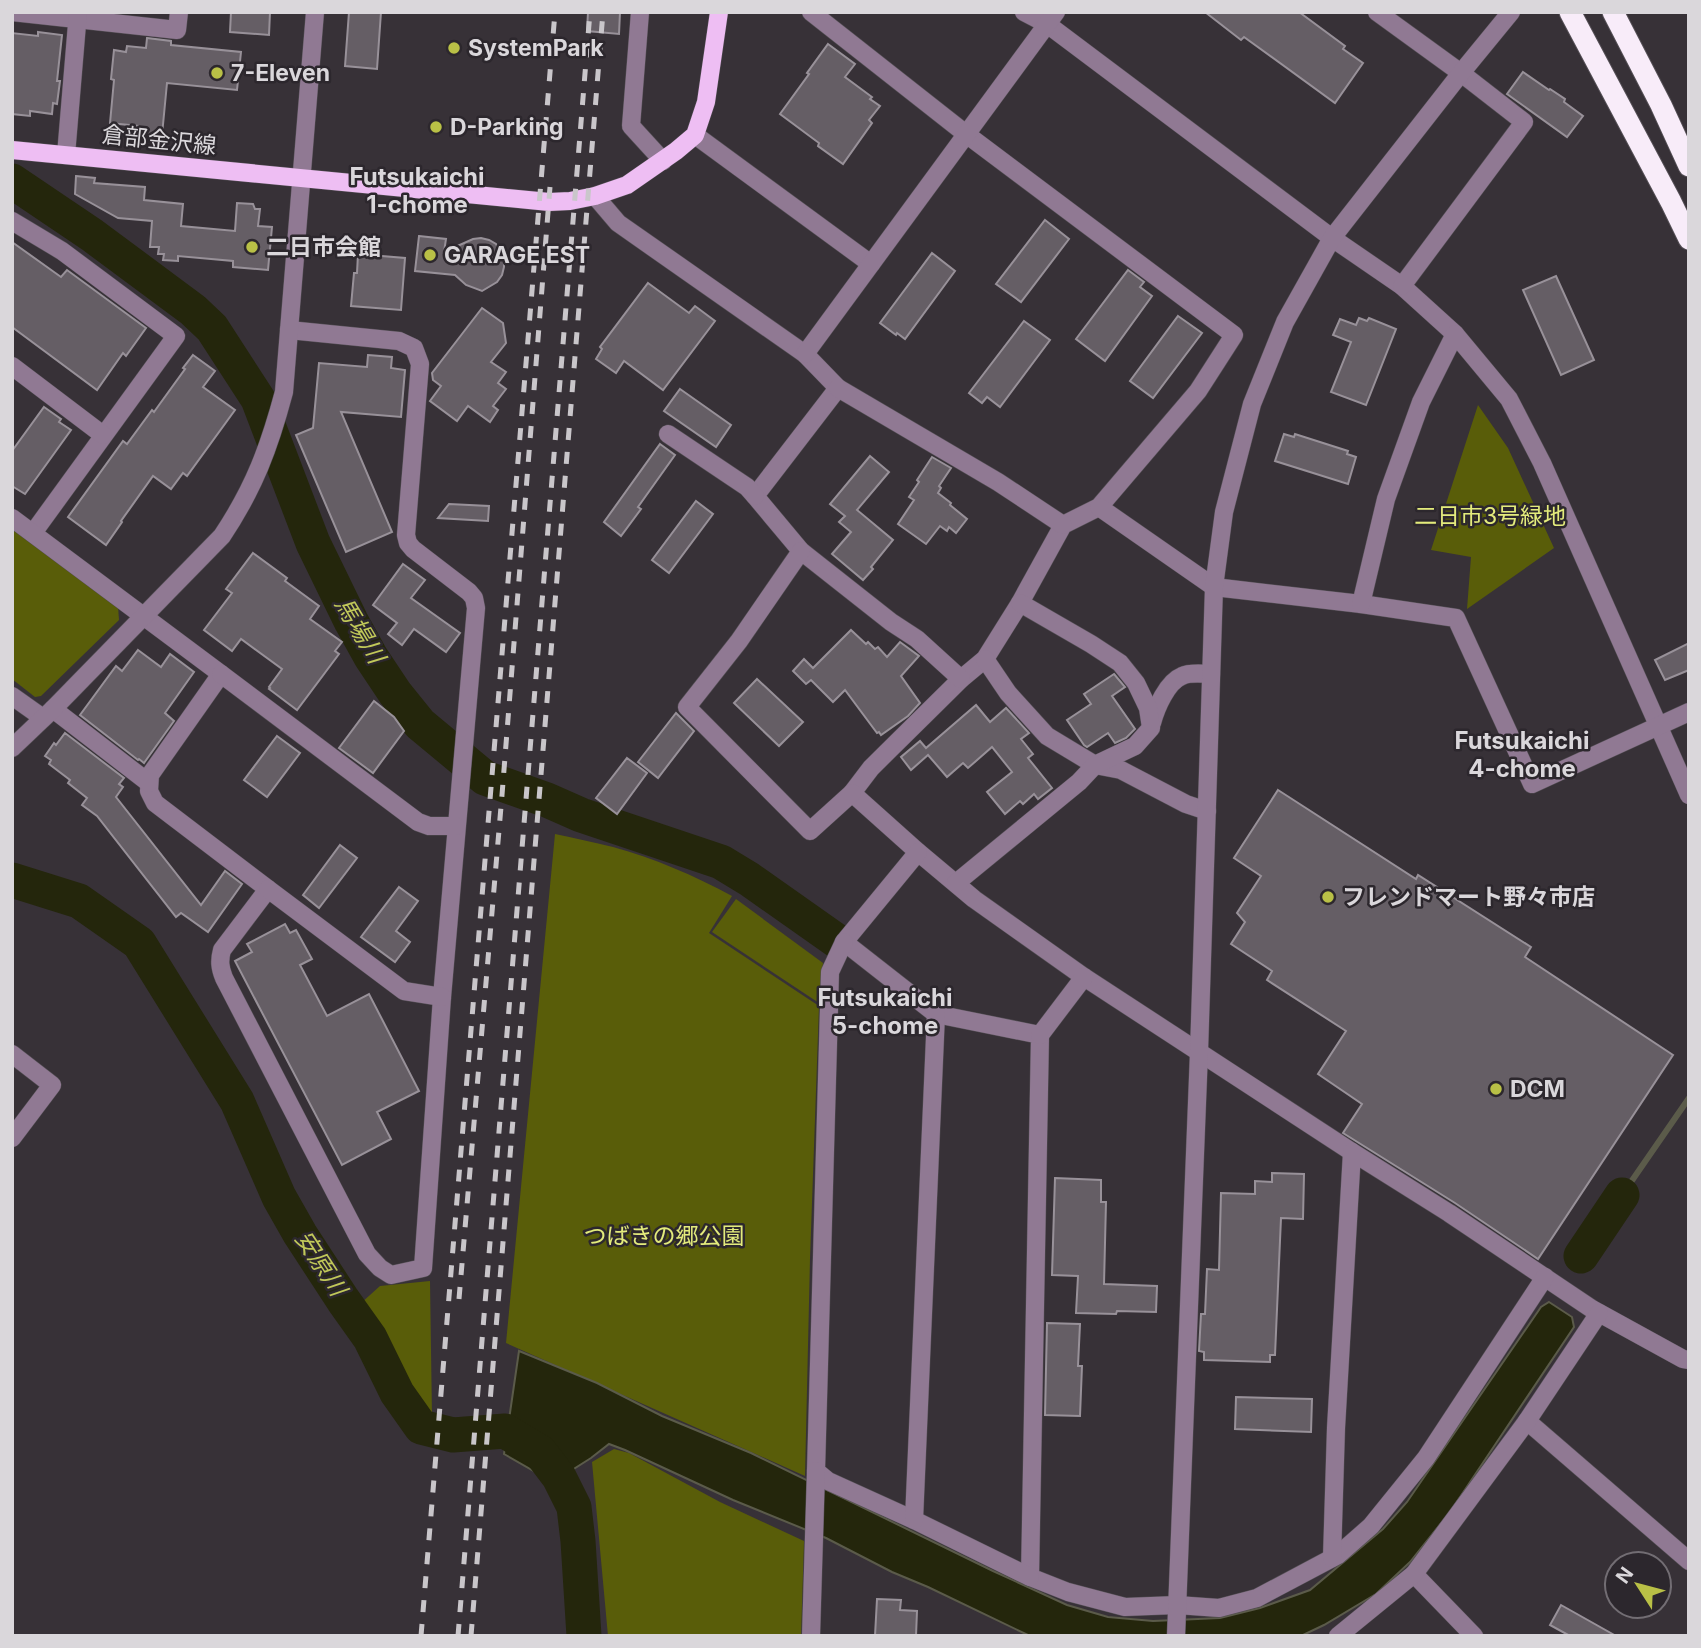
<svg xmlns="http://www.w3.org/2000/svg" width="1701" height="1648" font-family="Inter,'Noto Sans JP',sans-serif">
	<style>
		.green { fill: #595d09 }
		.water { fill: #24260c; stroke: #5b5b4a; stroke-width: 2 }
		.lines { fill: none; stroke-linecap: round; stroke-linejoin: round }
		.stream { stroke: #5b5b4a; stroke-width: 6 }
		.river { stroke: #24260c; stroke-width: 35 }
		.building { fill: #655e65; stroke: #989199; stroke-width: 2 }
		.minor-casing { stroke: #544f55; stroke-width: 19 }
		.major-casing { stroke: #544f55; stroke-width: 19 }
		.highway-casing { stroke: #544f55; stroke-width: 23 }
		.minor { stroke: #907993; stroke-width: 18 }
		.major { stroke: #eebef3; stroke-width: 18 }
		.highway { stroke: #f8ecf9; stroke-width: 21 }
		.rail { stroke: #c9c6ca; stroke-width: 5; stroke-dasharray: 12 12; stroke-linecap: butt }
		.poi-dot { fill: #b9c046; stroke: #2c272d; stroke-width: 2.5 }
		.labels { text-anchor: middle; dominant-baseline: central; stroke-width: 5; stroke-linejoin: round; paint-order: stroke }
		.poi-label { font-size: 23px; font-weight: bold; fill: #dad7db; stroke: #2c272d; text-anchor: start }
		.street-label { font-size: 23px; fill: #dad7db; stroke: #2c272d }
		.park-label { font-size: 23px; fill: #e3eb7c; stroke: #2c272d }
		.neighbourhood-label { font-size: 24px; font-weight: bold; fill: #dad7db; stroke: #2c272d }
		.water-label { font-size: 24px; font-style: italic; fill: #c1c859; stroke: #2c272d }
	</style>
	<rect width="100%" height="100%" fill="#373137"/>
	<!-- green -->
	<g class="green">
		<path d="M1478,405l30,43 46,100 -87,61 4,-52 -40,-7z"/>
		<path d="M12,529l106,77 1,14 -78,76 -6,1 -23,-18z"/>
		<path d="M555,834c19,4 38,8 58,13 41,11 82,29 119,49l-23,37 110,73 -9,253 -5,217 -299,-133z"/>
		<path d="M736,899l87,64 -4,40 -107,-71z"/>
		<path d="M430,1281l2,136 -18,-14 -31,-65 -23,-34 20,-18z"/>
		<path d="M614,1449l15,4 91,49 84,39 -3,95h-193l-16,-174z"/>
	</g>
	<!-- water -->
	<path class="water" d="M1549,1302l23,15 2,10 -124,185 -40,50 -34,32 -52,31 -23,11h-271l-102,-49 -36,-15 -66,-34 -93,-38 -108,-50 -16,-6 -18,14 -38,24 -49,-28 15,-103 78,32 65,33 89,37 242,118 74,34 41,12 45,4 67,-3 40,-10 50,-18 73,-61 24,-27 134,-195z"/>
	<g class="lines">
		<!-- stream -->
		<path class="stream" d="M1622,1195l67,-97"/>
		<!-- river -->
		<g class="river">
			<path d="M12,181l80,54 101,75 19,18 46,71 55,144 38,78 20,36 24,36 25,31 65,54 62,22 34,15 140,47 28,17 88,62"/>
			<path d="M12,880l67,21 60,42 98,158 42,96 21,37 43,66 27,38 27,55 24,34 32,8 52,-4 35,21 19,25 15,30 4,34 6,95"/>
			<path d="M1581,1256l41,-61"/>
		</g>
	</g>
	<!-- building -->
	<g class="building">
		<path d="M231,12h39l-1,23 -39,-3z"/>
		<path d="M349,12h32l-4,57 -32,-3z"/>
		<path d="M588,12h32l-1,22 -32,-3z"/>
		<path d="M1205,12h94l46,34 -2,3 20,14 -28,40 -91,-66 -3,3z"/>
		<path d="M38,32l24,3 -5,46h3l-3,23 -4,-1 -1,11 -22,-3v5l-18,-2v-81l26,3z"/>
		<path d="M147,38l24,3v4l70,7 -4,38 -70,-7 -5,52 -25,-2 1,-7 -28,-3 4,-43 -3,-1 3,-29 12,2 1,-6 19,2z"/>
		<path d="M828,44l27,20 -10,13 27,20 -2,2 10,7 -11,14 3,3 -29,41 -25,-18 1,-3 -39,-29 29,-40 -2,-1z"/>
		<path d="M1523,72l26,18 1,-1 15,10 -1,3 19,14 -16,21 -60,-43z"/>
		<path d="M76,176l19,2 -1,5 51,4 -1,13 39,4 -2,22 54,5 2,-28 16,1 2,5h5l-2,17 14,1 -4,43 -35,-3v-6l-55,-5v5l-15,-1 1,-6h-6l1,-7h-9l2,-26 -34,-3 -43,-24z"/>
		<path d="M1045,220l24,19 -48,63 -25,-18z"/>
		<path d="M419,236l27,3 -2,13 29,-13 8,-1 8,2 7,4 8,15v8l-2,8 -5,7 -15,9 -16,-6 -11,-10 -40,-4z"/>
		<path d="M12,242l49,35 6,-7 79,58 -20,28 -3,-3 -26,37 -85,-63z"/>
		<path d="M932,253l23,18 -50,68 -8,-6 -1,2 -16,-12z"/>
		<path d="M358,254l47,4 -4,52 -50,-4 3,-33h3z"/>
		<path d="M1128,270l16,12 -4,5 12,9 -47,65 -29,-22z"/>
		<path d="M1556,276l38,84 -33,15 -38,-85z"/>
		<path d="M648,283l41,30 6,-7 20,15 -52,69 -39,-29 -8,12 -20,-14 6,-10 -2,-2z"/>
		<path d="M482,308l21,15 3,20 -15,19 15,10 -8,11 8,6 -13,17 5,4 -8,12 -22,-16 -11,15 -27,-20 11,-15 -8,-6 -1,-7z"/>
		<path d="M1178,316l24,17 -49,65 -23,-17z"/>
		<path d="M1359,318l8,3 2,-3 27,11 -30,76 -35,-13 20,-50 -18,-7 7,-16 16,6z"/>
		<path d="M1024,321l26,19 -50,67 -13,-10 -5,6 -13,-10z"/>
		<path d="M193,355l22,16 -12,16 32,23 -48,66 -4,-3 -12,16 -18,-13 -32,45 1,1 -16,23 -38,-28 55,-76 4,3 25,-34 2,2 5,-7 26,-36 -2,-1z"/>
		<path d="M368,355l24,2 -1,11 14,2 -4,47 -60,-5 51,120 -46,20 -50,-117 17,-7 6,-65 48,4z"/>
		<path d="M680,389l51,36 -15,22 -52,-36z"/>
		<path d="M44,407l17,12 -2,3 12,8 -46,64 -13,-8v-35z"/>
		<path d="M1284,434l10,3 1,-3 53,17 -1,3 9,3 -8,27 -73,-23z"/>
		<path d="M660,444l15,11 -37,52 3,2 -20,27 -17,-14z"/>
		<path d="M870,456l19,16 -32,38 36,30 -22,27 2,2 -10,11 -31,-26 19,-22 -12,-10 6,-6 -15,-12z"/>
		<path d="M932,457l19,11 -12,18 2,2 -3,5 13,10 -1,2 17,14 -11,14 -7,-6 -2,4 -7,-5 -14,18 -28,-20 16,-24 -5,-3 10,-15 -2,-2z"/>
		<path d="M696,501l17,13 -44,59 -17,-13z"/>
		<path d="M449,504l40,2 -1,15 -50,-3z"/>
		<path d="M253,553l34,25 -2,3 34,25 -9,13 32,23 -7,9 4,3 -42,56 -28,-21 1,-1 -1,-1 13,-18 -41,-30 -9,12 -28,-21 28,-37 -6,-4z"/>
		<path d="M403,564l22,16 -14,18 49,35 -14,19 -32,-23 -12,16 -14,-11 9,-11 -24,-18z"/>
		<path d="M851,630l15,14 2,-2 7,7 3,-2 9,10 13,-15 19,14 -18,20 19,27 -12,13 -27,19 -2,-3 -2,1 -32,-43 -12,12 -22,-22 -5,4 -13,-13 11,-12 9,9z"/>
		<path d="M1689,643v27l-24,10 -10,-20z"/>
		<path d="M138,650l23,17 9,-13 24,18 -29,41 9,8 -30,42 -5,-4 -1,1 -58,-45 36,-49 6,5z"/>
		<path d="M1114,674l11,13 -13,9 23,33 -9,9 -11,5 -7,-10 -21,14 -3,-2 -17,-25 24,-16 -7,-10z"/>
		<path d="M757,679l46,43 -24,24 -45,-43z"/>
		<path d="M374,701l20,16 10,14 -31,42 -34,-25z"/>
		<path d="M976,705l14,17 16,-14 23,25 -8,6 12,15 -5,4 24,30 -14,11 -4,-5 -11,10 -3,-3 -15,13 -18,-22 25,-20 -20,-25 -24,21 -5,-5 -16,14 -19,-22 -17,15 -10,-13 19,-16 6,7z"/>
		<path d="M676,713l18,18 -36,47 -20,-16z"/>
		<path d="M65,733l59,45 -5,6 4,3 -7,10 85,108 24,-34 17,13 -34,48 -27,-19 -5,4 -79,-101 -15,-11 5,-7 -19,-15 2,-3 -21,-16 2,-4 -6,-4 9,-13 2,2z"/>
		<path d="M277,736l23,17 -33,44 -23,-17z"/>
		<path d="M627,758l20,15 -30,41 -21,-16z"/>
		<path d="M1278,790l138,89 2,-4 113,72 -6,10 148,98 -135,204 -83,-56 -112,-70 19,-29 -44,-30 28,-43 -79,-51 5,-9 -41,-27 14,-22 -8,-9 24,-37 -27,-18z"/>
		<path d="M340,845l17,13 -38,50 -16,-13z"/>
		<path d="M399,887l19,14 -22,30 14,11 -15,20 -34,-25z"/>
		<path d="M285,924l5,9 6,-3 16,29 -12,6 27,51 42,-22 50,97 -42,21 14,27 -49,26 -107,-204 17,-9 -5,-8z"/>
		<path d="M1272,1173l32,1 -1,45 -22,-1 -6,137h-5v7l-66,-2v-8l-5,-1 2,-37h4l2,-45 12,1 2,-77 34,1v-13l17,1z"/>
		<path d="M1055,1178l46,2v22h5l-2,82 53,2 -1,26 -39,-1 -1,3 -40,-1 2,-37 -26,-1z"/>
		<path d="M1047,1323l33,1 -2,42h4l-2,50 -35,-1z"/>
		<path d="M1236,1397l76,2 -1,33 -76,-3z"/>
		<path d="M877,1599l24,1 -1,10 17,1 -1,25h-41z"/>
		<path d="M1561,1605l55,31h-46l-20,-11z"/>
	</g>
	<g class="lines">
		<defs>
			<g id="minor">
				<path d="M12,12l165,18 2,-18"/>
				<path d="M640,12l-9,114 32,35"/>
				<path d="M811,12l155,122 268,201 -36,56 -99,116 -36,18 -43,78 -35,56 -24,20 -90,89 -19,25 66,59 56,47 110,78 268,175 97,61 143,96 91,50 6,1"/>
				<path d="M1024,12l23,12 285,214 70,48 53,48 54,65 33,64 147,332"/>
				<path d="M1377,12l84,61 63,49 -122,164"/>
				<path d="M695,135l176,129"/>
				<path d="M66,155l12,-143"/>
				<path d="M595,196l23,27 187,131 33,34 -83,108 46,55 90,71 26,17 44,40"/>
				<path d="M12,221l50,30 114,85 -143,197"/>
				<path d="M805,354l251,-342"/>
				<path d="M12,366l91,69"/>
				<path d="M838,388l160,94 65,43"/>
				<path d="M668,434l79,53 8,9"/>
				<path d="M1099,507l115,80 147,17 95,14 76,166 157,-72"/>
				<path d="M12,518l209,156 -71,101 -1,16 6,12 113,86 -46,61c-3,11 -2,18 2,28l143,276 13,14 11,7 32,-7 19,-271 34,-389 -2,-10 -5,-6 -56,-43 -5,-6 -2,-8 14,-171 -6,-16 -15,-7 -110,-11"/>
				<path d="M801,551l-62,90 -52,66 123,124 42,-38"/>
				<path d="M1361,604l25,-105 35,-97 34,-68"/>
				<path d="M985,659l23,34 39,43 48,29 26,5 65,34 21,7"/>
				<path d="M221,674l197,148 11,4h27"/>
				<path d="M12,696l31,22"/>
				<path d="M53,709l96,74"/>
				<path d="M1152,723c4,-15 15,-41 30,-47 8,-4 21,-2 29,-2"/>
				<path d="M12,748l41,-39 169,-173c32,-48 47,-88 62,-144l31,-380"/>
				<path d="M918,852l-74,90 92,72 104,21 -10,542 38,15 57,15 52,-2 42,3 38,-10 81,-43 33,-29 55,-68 119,-181"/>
				<path d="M956,883l123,-101 16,-17 40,-19 16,-18 -3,-20 -12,-25 -16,-20 -29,-19 -71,-41"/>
				<path d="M268,889l136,102 38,6"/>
				<path d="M844,942l-14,30 -14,499 12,10 86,39 116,57"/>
				<path d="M1040,1035l44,-58"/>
				<path d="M12,1054l40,31 -40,53"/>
				<path d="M1527,1421l162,140"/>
				<path d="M914,1520l22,-506"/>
				<path d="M1332,1558l4,-130 16,-276"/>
				<path d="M1414,1574l60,62"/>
				<path d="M811,1636l5,-165"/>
				<path d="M1176,1636l23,-584 15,-465 10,-75 28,-108 33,-82 47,-84 129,-165 50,-61"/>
				<path d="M1338,1636l76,-62 113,-153 72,-108"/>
			</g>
			<path id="major" d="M12,150l537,52 21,-1 25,-5 32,-11 49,-34 19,-16 11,-33 13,-90"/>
			<g id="highway">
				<path d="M1570,12l101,190 18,37"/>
				<path d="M1613,12l48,93 28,61"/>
			</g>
		</defs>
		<!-- minor casing -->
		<use href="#minor" class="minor-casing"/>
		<!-- major casing -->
		<use href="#major" class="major-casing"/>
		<!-- highway casing -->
		<use href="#highway" class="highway-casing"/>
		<!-- minor -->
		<use href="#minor" class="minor"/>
		<!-- major -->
		<use href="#major" class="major"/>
		<!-- highway -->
		<use href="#highway" class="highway"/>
		<!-- rail -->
		<g class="rail">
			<path d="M459,1299l43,-504 48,-608"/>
			<path d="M421,1636l134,-1624"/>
			<path d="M458,1636l132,-1624"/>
			<path d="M471,1636l132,-1624"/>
		</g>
	</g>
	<!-- markers -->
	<g class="poi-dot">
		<circle cx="454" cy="48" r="7"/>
		<circle cx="217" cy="73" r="7"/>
		<circle cx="436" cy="127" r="7"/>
		<circle cx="252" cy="247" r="7"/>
		<circle cx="430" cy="255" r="7"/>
		<circle cx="1328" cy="897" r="7"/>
		<circle cx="1496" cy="1089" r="7"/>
	</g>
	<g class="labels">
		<!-- poi labels -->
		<g class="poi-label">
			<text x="468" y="48">SystemPark</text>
			<text x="231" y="73">7-Eleven</text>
			<text x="450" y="127">D-Parking</text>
			<text x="266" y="247">二日市会館</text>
			<text x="444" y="255">GARAGE EST</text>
			<text x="1342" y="897">フレンドマート野々市店</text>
			<text x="1510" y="1089">DCM</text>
		</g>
		<!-- street labels -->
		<g class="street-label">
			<text transform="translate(159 140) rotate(6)">倉部金沢線</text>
		</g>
		<!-- park labels -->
		<g class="park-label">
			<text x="1490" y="516">二日市3号緑地</text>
			<text x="664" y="1236">つばきの郷公園</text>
		</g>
		<!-- neighbourhood labels -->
		<g class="neighbourhood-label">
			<text x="417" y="176">Futsukaichi<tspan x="417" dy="28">1-chome</tspan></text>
			<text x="1522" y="740">Futsukaichi<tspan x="1522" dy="28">4-chome</tspan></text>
			<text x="885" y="997">Futsukaichi<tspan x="885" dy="28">5-chome</tspan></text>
		</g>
		<!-- water labels -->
		<g class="water-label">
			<text transform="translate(360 630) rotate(59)">馬場川</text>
			<text transform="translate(321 1263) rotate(57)">安原川</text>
		</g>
	</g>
	<!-- border -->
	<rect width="1701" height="1648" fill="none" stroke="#dad7db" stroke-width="28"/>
	<!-- north arrow -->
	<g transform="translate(1638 1585) rotate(306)"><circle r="33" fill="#2c272d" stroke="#726d73" stroke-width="2"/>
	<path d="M0-5L12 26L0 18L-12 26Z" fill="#b9c046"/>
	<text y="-10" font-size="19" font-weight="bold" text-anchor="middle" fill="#dad7db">N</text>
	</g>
</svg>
